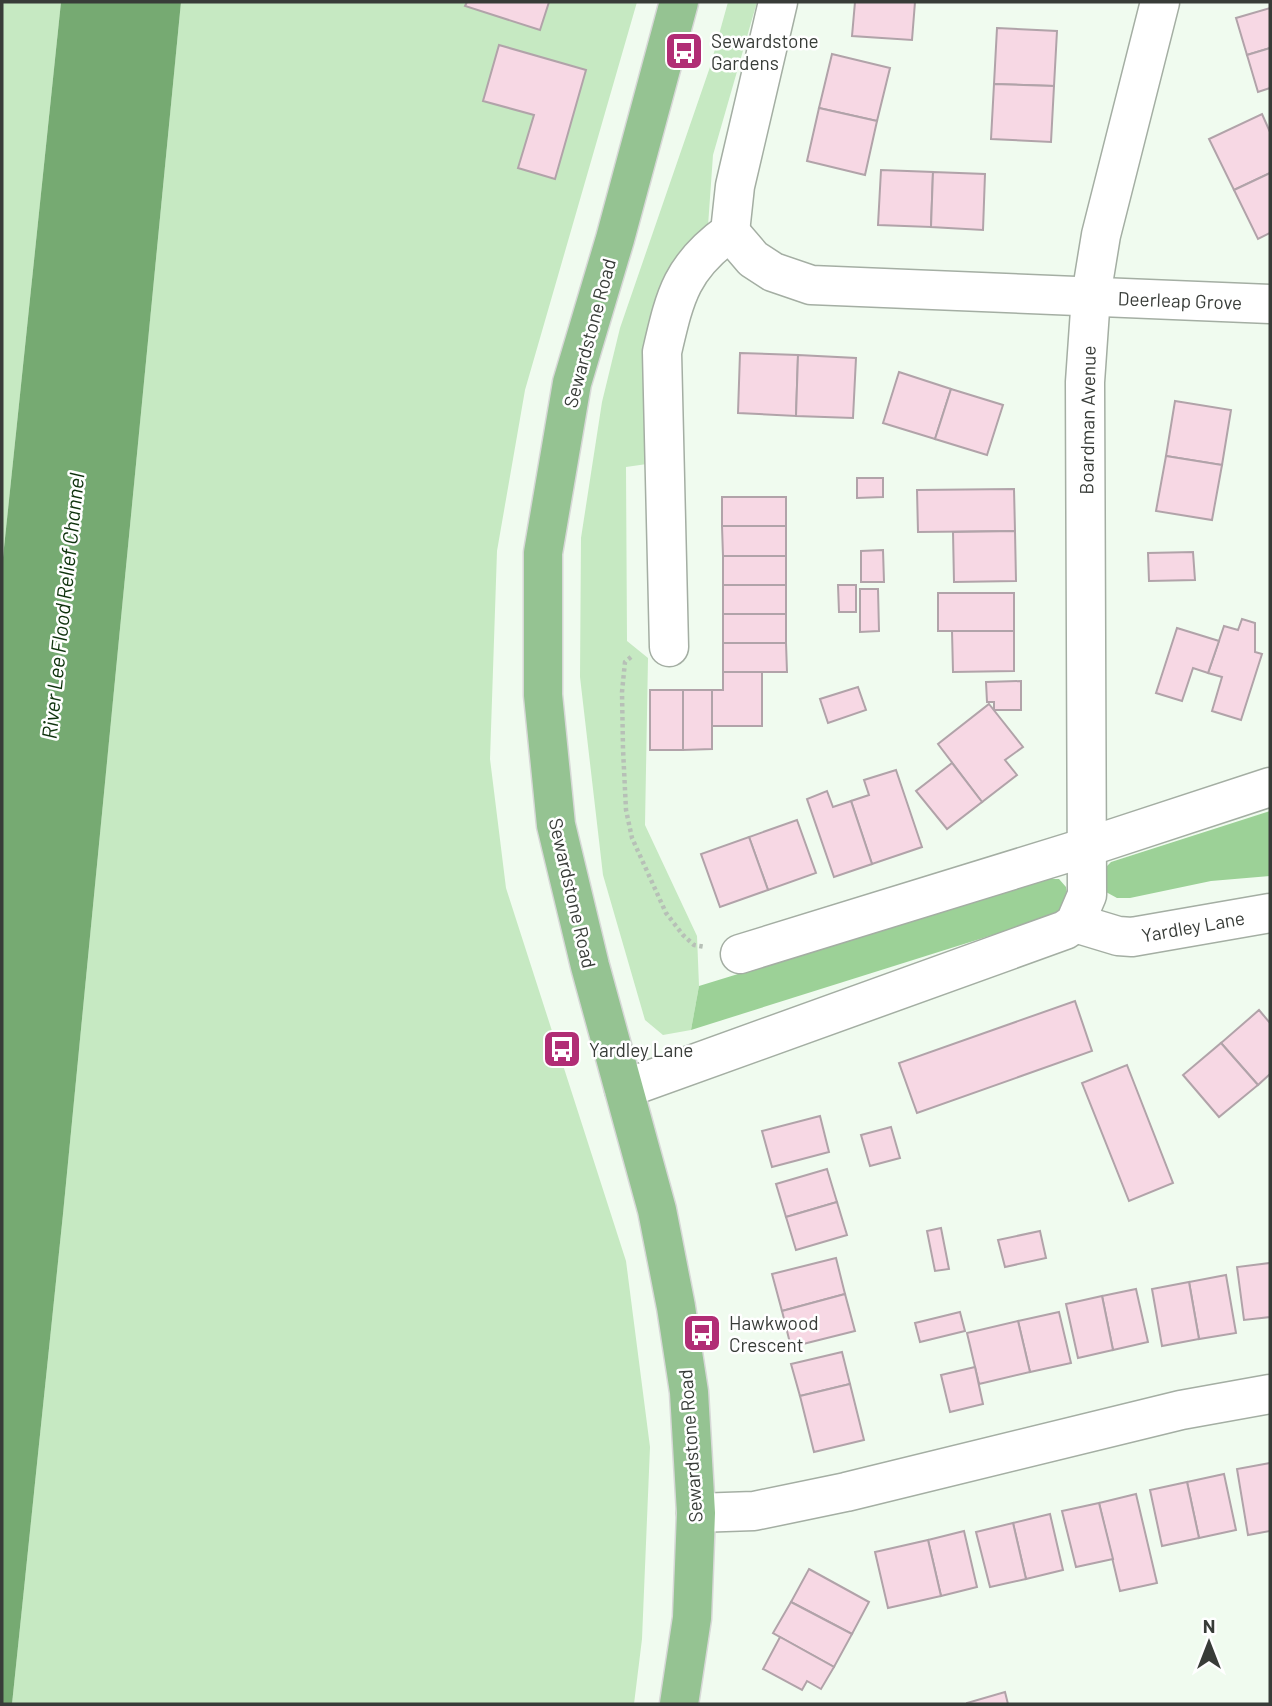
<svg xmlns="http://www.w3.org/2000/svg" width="1272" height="1706" font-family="Barlow,sans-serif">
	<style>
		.green { fill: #c6e9c2 }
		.forest { fill: #9cd197 }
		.water { fill: #76aa72 }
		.building { fill: #f7d8e4; stroke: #b1a3a9; stroke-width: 2 }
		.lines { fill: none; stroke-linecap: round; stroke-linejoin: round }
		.minor-casing { stroke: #a4aea3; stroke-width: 41 }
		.primary-casing { stroke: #d7d8d7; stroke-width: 41 }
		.path { stroke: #b7c0b7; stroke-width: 4.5; stroke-dasharray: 3.5 3.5; stroke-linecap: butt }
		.minor { stroke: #fff; stroke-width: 38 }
		.primary { stroke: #95c392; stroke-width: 38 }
		.labels { text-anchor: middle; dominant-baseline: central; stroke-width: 5; stroke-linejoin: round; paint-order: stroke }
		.poi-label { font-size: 19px; fill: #383c38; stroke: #fff; text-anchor: start }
		.street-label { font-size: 19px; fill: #383c38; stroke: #fff }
		.water-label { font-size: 21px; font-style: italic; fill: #0e320c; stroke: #fff }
	</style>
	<rect width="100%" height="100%" fill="#f0fbef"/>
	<!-- green -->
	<g class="green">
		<path d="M2,2h59l-59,565z"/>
		<path d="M181,2h456l-112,388 -28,161 -7,208 16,129 120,373 24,186 -8,192 -8,65h-622l51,-490z"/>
		<path d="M728,2h29l-44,153 -5,71 -46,104 -1,132 -35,5 1,174 21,17 -3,167 52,111 2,50 -8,44 -28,5 -18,-15 -42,-145 -23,-198 1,-139 21,-136 18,-74 90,-261z"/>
	</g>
	<!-- forest -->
	<g class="forest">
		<path d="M1270,811v65l-59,5 -81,17h-13l-11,-6 -4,-21 9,-9z"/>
		<path d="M1048,879h11l7,8 2,11 -9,16 -368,116 8,-44z"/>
	</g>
	<!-- water -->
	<path class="water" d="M61,2h120l-118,1212 -51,490h-10v-1137z"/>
	<!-- building -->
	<g class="building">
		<path d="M467,2h82l-9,28 -75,-24z"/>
		<path d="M855,2h60l-3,38 -60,-4z"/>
		<path d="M1270,8v40l-23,7 -11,-37z"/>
		<path d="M997,28l60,3 -3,55 -60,-2z"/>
		<path d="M499,45l87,25 -31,109 -37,-11 16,-53 -51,-14z"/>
		<path d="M1270,48v40l-12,4 -11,-37z"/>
		<path d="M832,54l58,14 -13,53 -58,-13z"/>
		<path d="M994,84l60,2 -3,56 -60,-3z"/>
		<path d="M819,108l58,13 -12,54 -58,-14z"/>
		<path d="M1262,114l8,18v41l-36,17 -25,-51z"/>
		<path d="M881,170l52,2 -2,55 -53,-2z"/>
		<path d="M933,172l52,2 -2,56 -52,-3z"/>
		<path d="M1270,173v60l-12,6 -24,-49z"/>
		<path d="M740,353l58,2 -2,61 -58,-3z"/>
		<path d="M798,355l58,3 -3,60 -57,-2z"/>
		<path d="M899,372l52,17 -16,50 -52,-16z"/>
		<path d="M951,389l52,16 -16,50 -52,-16z"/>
		<path d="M1175,401l56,9 -9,55 -56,-9z"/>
		<path d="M1166,456l56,9 -10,55 -56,-9z"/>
		<path d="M857,478h26v19l-26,1z"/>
		<path d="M1014,489l1,42 -97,1 -1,-42z"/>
		<rect x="722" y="497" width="64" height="29"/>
		<path d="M722,526h64v30h-63z"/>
		<path d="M1015,531l1,50 -62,1 -1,-50z"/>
		<path d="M883,550l1,32h-23v-31z"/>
		<path d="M1193,552l2,28 -46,1 -1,-28z"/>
		<rect x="723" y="556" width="63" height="29"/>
		<rect x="723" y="585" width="63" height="29"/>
		<path d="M838,585h18v27h-17z"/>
		<path d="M860,589h18l1,42 -19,1z"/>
		<rect x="938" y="593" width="76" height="38"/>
		<rect x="723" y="614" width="63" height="29"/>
		<path d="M1242,619l13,4v29l7,2 -21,66 -29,-9 10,-34 -14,-4 16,-47 14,4z"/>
		<path d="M1177,628l42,13 -11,32 -15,-5 -11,33 -26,-8z"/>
		<path d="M952,631h62v40l-61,1z"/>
		<path d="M723,643h63l1,29h-64z"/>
		<path d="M723,672h39v54h-50v-36h11z"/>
		<path d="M1021,681v29h-27v-8h-7l-1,-20z"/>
		<path d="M858,687l8,23 -38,13 -8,-24z"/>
		<rect x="650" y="690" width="33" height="60"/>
		<path d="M683,690h29v59l-29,1z"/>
		<path d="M989,704l34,43 -18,13 12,15 -35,27 -44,-58z"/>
		<path d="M952,763l30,39 -35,27 -31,-38z"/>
		<path d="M896,770l26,77 -50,17 -21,-63 18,-6 -5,-15z"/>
		<path d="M827,791l6,16 18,-6 21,63 -38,13 -27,-78z"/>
		<path d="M797,820l19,53 -48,17 -19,-53z"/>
		<path d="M749,837l19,53 -48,17 -19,-53z"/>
		<path d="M1075,1001l17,50 -175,62 -18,-50z"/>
		<path d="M1259,1010l11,13v51l-12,11 -37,-42z"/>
		<path d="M1221,1043l37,42 -39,32 -36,-42z"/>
		<path d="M1127,1065l46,118 -44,18 -47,-118z"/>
		<path d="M820,1116l9,36 -57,15 -10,-36z"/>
		<path d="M891,1127l9,31 -30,8 -9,-31z"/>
		<path d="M827,1169l10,33 -51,15 -10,-33z"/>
		<path d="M837,1202l10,33 -51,15 -10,-33z"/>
		<path d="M941,1228l8,41 -14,2 -8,-40z"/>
		<path d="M1040,1231l6,27 -41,9 -7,-27z"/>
		<path d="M836,1258l9,36 -63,17 -10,-37z"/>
		<path d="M1270,1263v54l-26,3 -7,-53z"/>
		<path d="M1226,1275l10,58 -37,6 -10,-57z"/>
		<path d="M1189,1282l10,57 -37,7 -10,-57z"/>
		<path d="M1136,1289l12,53 -35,8 -11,-54z"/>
		<path d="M845,1294l10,37 -64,16 -9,-36z"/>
		<path d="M1102,1296l11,54 -35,8 -12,-54z"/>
		<path d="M960,1312l5,19 -45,11 -5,-19z"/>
		<path d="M1059,1312l12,51 -41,9 -12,-51z"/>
		<path d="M1018,1321l12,51 -51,12 -12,-51z"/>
		<path d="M842,1352l8,32 -50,12 -9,-32z"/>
		<path d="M975,1367l8,37 -33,8 -9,-37z"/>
		<path d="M850,1384l14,56 -50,12 -14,-56z"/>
		<path d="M1270,1463v68l-22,4 -11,-66z"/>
		<path d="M1224,1474l12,56 -37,8 -12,-56z"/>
		<path d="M1187,1482l12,56 -37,8 -12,-56z"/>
		<path d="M1136,1494l21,89 -37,8 -21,-88z"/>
		<path d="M1099,1503l14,56 -37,8 -14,-56z"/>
		<path d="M1050,1514l13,56 -37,9 -13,-56z"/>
		<path d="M1013,1523l13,56 -36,8 -14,-55z"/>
		<path d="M964,1531l13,56 -36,9 -13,-56z"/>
		<path d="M928,1540l13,56 -53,12 -13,-56z"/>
		<path d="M809,1569l60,33 -17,32 -61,-32z"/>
		<path d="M791,1602l61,32 -18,33 -61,-34z"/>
		<path d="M780,1637l54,30 -13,22 -14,-8 -5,9 -39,-21z"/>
		<path d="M1005,1692l3,12h-41v-1z"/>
	</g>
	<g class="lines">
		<defs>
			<g id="minor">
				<path d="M730,232l23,27 20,13 38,13 459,19"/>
				<path d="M669,647l-7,-295c13,-56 19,-85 68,-120l5,-46 43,-184"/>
				<path d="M1075,923l43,13 14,1 138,-24"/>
				<path d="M740,954l347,-107 183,-60"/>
				<path d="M624,1089l441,-159 10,-7 12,-28 -2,-513 6,-86 10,-61 59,-233"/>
				<path d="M696,1513l58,-2 92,-19 335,-82 89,-16"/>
			</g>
			<path id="primary" d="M679,2l-64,237 -43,144 -29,170v142l13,130 34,141 67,244 19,97 13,85 7,121 -4,105 -13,86"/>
		</defs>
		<!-- minor casing -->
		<use href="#minor" class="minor-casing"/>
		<!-- primary casing -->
		<use href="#primary" class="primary-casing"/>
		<!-- path -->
		<path class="path" d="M631,657l-6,5 -3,30 1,57 3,61 6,28 34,75 17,22 11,10 11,2"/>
		<!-- minor -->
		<use href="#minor" class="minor"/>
		<!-- primary -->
		<use href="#primary" class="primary"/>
	</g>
	<!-- icons -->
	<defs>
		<symbol id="bus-square" viewBox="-11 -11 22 22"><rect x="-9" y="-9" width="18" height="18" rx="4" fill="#b12d75" stroke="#fff"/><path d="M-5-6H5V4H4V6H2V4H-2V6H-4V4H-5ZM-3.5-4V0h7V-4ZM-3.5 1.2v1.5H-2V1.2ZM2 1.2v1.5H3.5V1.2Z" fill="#fff"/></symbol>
	</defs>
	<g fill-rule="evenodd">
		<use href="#bus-square" x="662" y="29" width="44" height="44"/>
		<use href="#bus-square" x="540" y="1027" width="44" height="44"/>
		<use href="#bus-square" x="680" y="1311" width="44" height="44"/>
	</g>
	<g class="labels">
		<!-- poi labels -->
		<g class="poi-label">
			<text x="711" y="40">Sewardstone<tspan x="711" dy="22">Gardens</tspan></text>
			<text x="589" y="1049">Yardley Lane</text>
			<text x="729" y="1322">Hawkwood<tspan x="729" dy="22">Crescent</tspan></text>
		</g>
		<!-- street labels -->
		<g class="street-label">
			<text transform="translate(1180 300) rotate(2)">Deerleap Grove</text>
			<text transform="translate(589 333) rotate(-75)">Sewardstone Road</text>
			<text transform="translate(1087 420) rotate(-89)">Boardman Avenue</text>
			<text transform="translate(573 893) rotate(77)">Sewardstone Road</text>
			<text transform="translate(1193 926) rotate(-10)">Yardley Lane</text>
			<text transform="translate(690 1446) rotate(-94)">Sewardstone Road</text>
		</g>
		<!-- water labels -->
		<g class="water-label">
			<text transform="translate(62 606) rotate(-84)">River Lee Flood Relief Channel</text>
		</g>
	</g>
	<!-- border -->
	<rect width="1272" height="1706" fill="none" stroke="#383c38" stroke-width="7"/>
	<!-- north arrow -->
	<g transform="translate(1209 1643)" stroke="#ffffff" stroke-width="5" paint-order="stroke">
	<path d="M0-5L12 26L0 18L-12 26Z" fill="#383c38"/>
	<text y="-10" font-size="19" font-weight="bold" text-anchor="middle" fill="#383c38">N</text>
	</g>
</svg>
